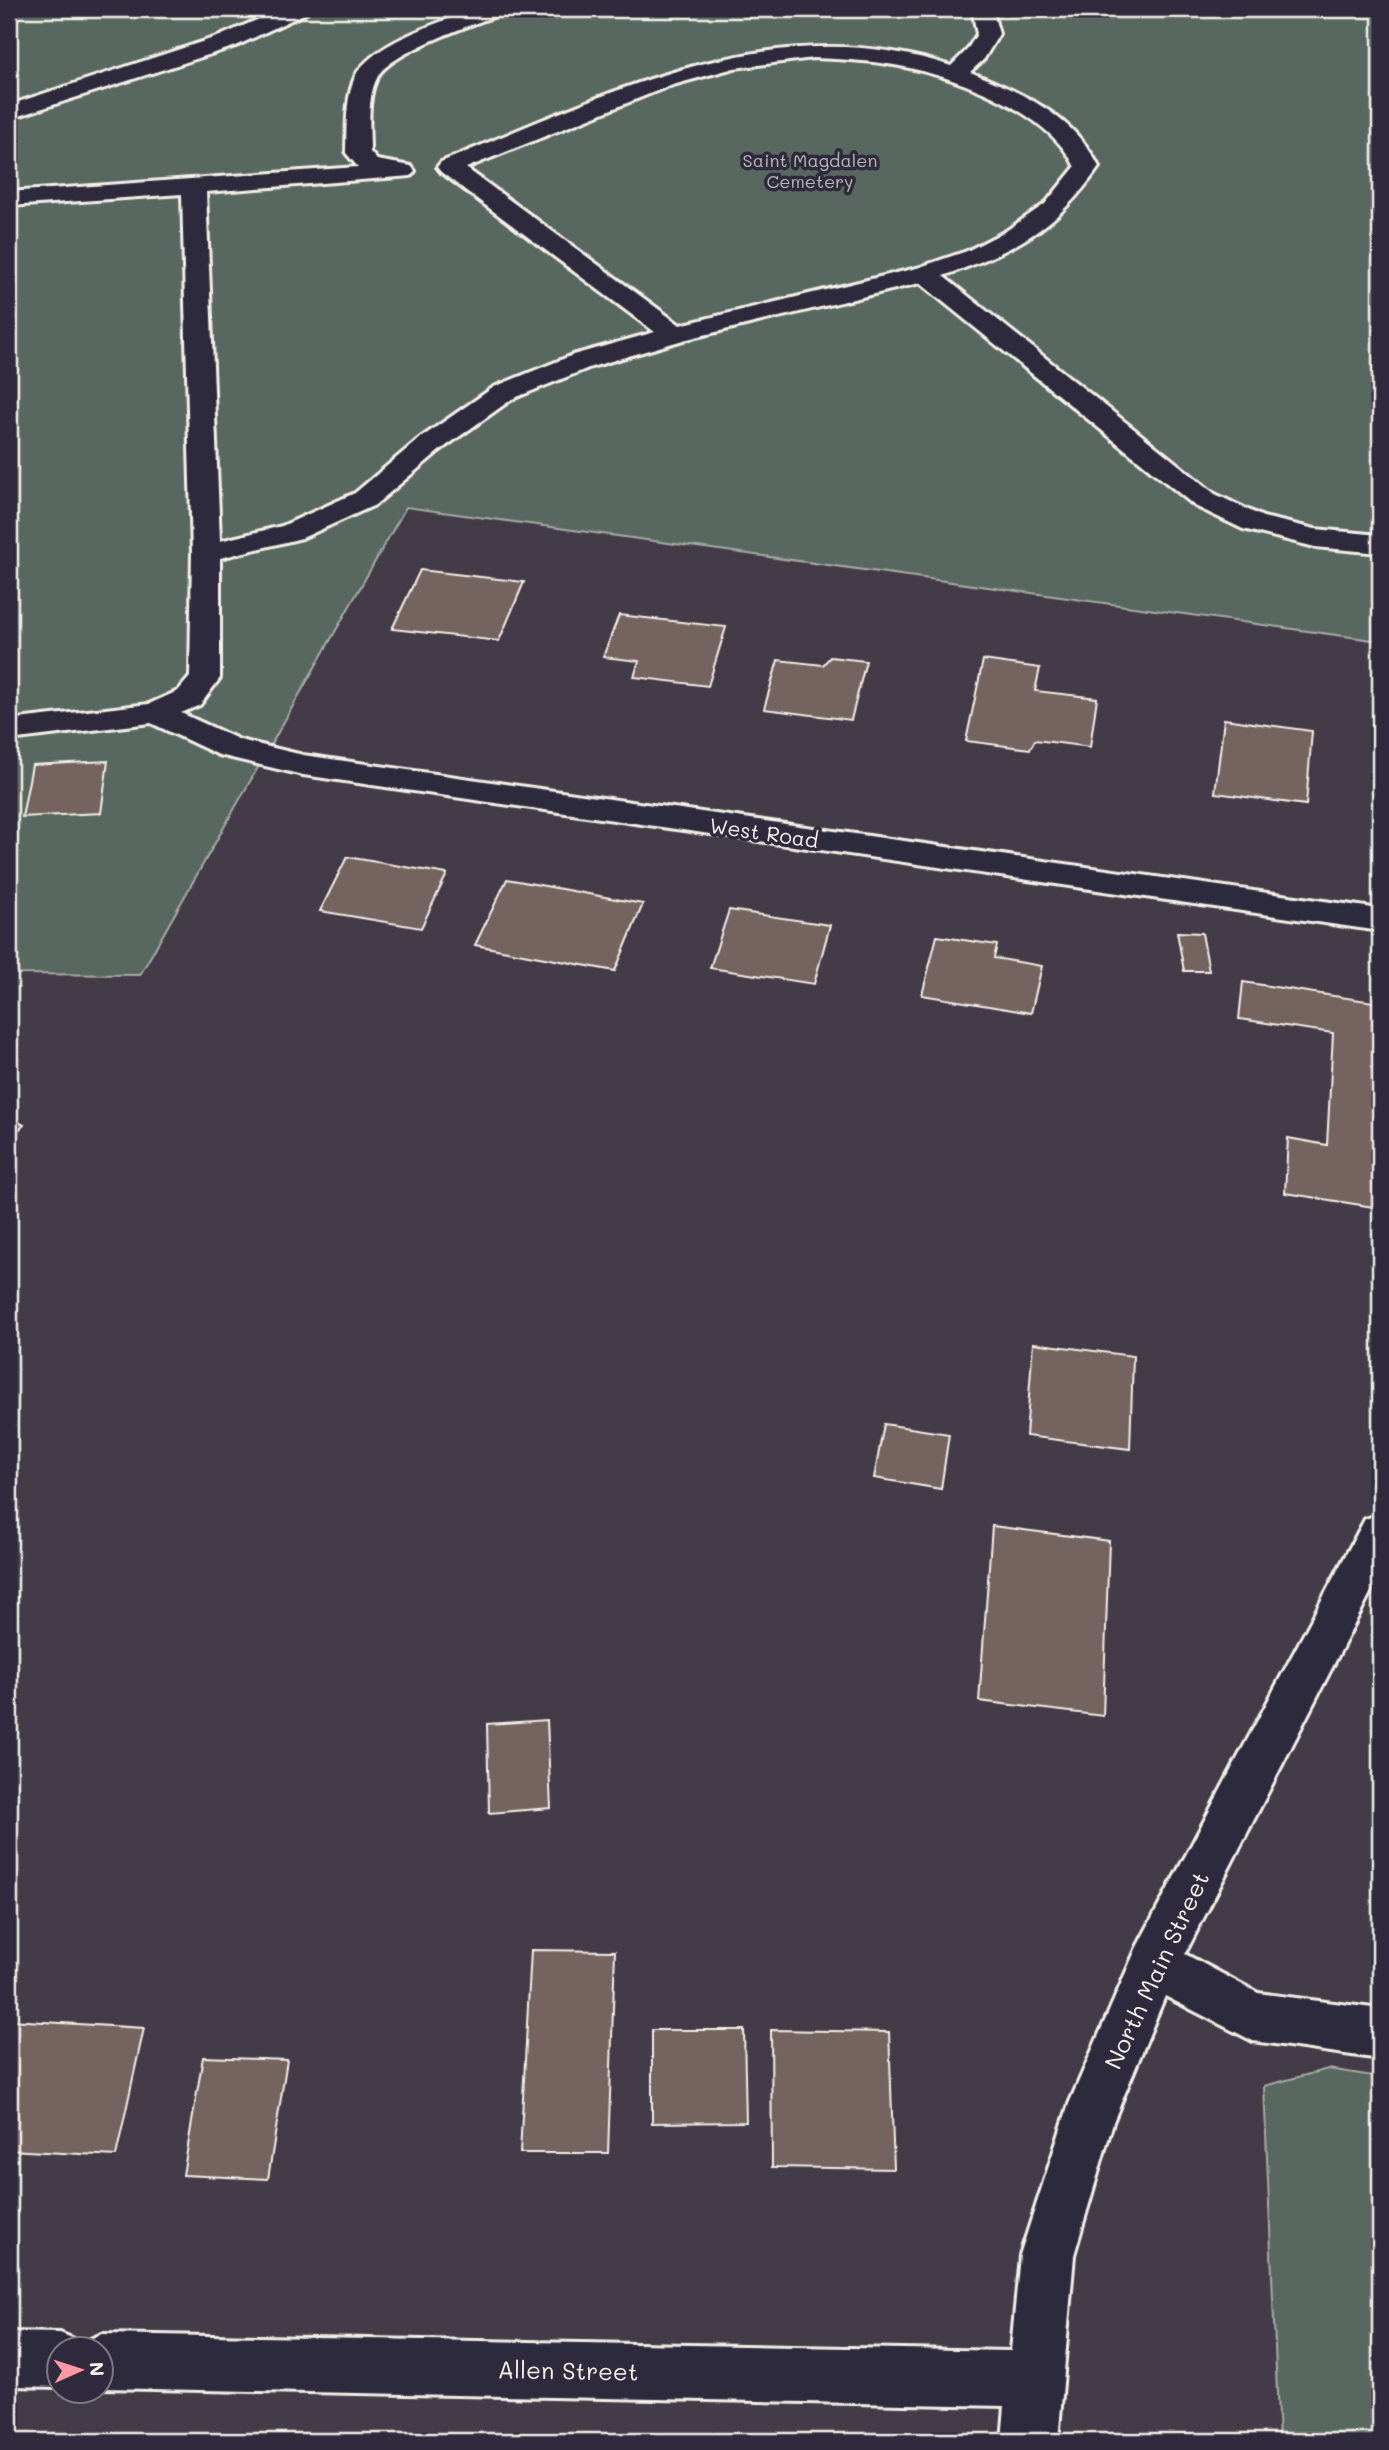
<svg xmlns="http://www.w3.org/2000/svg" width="1389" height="2450" font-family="Mali,sans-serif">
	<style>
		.green { fill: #586860; stroke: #a6aca4; stroke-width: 2 }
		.building { fill: #746461; stroke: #f4f1e8; stroke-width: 2 }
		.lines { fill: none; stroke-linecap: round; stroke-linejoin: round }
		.minor-casing { stroke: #f4f1e8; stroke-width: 6 }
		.minor { fill: #2f2a3d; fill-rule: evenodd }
		.labels { text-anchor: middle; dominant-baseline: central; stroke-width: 7; stroke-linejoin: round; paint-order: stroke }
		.far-park-label { font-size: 18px; fill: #b6bab2; stroke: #2f2a3d }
		.street-label { font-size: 21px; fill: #f4f1e8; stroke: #2f2a3d }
		.near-street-label { font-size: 24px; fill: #f4f1e8; stroke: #2f2a3d }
	</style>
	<rect width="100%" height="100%" fill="#443b48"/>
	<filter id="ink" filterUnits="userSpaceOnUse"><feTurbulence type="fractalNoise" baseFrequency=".0143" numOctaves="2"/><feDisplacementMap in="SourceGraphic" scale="14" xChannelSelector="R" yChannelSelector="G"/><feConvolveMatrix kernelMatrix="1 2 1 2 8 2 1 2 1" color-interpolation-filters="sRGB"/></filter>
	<g filter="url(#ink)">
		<!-- green -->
		<g class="green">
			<path d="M9,9h1371v632l-974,-134 -266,468 -131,-1z"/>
			<path d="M1328,2069l52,8v364h-101l-15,-355z"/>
		</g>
		<!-- building -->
		<g class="building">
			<path d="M420,570l104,12 -25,59 -107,-12z"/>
			<path d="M619,615l107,12 -18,59 -74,-9 5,-16 -36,-4z"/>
			<path d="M830,657l36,4 -15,59 -87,-11 14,-49 45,5z"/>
			<path d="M983,660l57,8 -5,23 62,7 -7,49 -55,-7 -5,9 -64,-8z"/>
			<path d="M1224,719l88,12 -6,74 -91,-12z"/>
			<path d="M108,761l-7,52 -79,4 10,-52z"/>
			<path d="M347,857l100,17 -26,54 -101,-17z"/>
			<path d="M507,879l136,25 -28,67 -140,-26z"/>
			<path d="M729,910l101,15 -16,59 -104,-16z"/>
			<path d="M1177,932l25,1 7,38h-25z"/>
			<path d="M937,936l60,9 -3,13 48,8 -11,47 -109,-18z"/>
			<path d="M1243,982l137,21v205l-95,-15 3,-55 39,7 6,-112 -94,-14z"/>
			<path d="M9,1117l15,8 -15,14z"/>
			<path d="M1033,1343l100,13 -3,93 -104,-13z"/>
			<path d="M884,1424l65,10 -8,55 -67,-11z"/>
			<path d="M992,1526l117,15 -6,175 -124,-15z"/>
			<path d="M547,1720l4,88 -62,5 -2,-89z"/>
			<path d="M531,1950l84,1 -7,202h-88z"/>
			<path d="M10,2020l134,8 -28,128 -107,-6z"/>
			<path d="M652,2030h92l2,92 -94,1z"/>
			<path d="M771,2030l118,2 5,137 -122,-2z"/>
			<path d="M203,2057l84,3 -19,119 -85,-4z"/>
		</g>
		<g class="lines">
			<defs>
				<g id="minor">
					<path d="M282,9h27l-3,4 -70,33 -227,73v-14l211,-69z"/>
					<path d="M477,9h30l-3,4c-26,9 -113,39 -126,63 -12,21 -8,53 -8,76l7,8 34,6 4,5 -4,5 -205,16 14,349 62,-15 73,-33 64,-54 75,-52 79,-32 82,-23 -214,-160 -4,-5 4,-5c163,-66 331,-155 510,-96l16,-16 10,-16 -5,-25h20l7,25 -15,25 -14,13c51,20 104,44 129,95 -44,63 -86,84 -156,109l272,218 48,23 52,12 65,6v18l-65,-6 -72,-18 -48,-23 -275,-223 -237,57 -92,27 -79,32 -73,52 -64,54 -73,33 -82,20v120l-20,27 -19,8 59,27 63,15 1077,154v22l-1077,-156 -84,-20 -68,-32 -142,17v-20l140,-16 29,-13 12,-14 2,-124 -10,-359 -173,12v-14l349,-25 -12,-14c1,-24 -1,-53 9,-76 16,-34 88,-56 122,-68zM813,58c25,1 50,2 75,6 60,9 160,45 187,103l-30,37 -39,27 -39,20 -50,17 -237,57 -214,-157 203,-82 65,-18z"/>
					<path d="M1380,1514v60l-195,380 73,39 122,16v50l-127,-18 -88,-45 -52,126 -39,133 -16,186h-56l3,-35 -903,-18v-40h-42v39l-51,-1v-54l51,1 19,8 2,4 2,-3 19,-8 909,17 9,-96 49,-151 68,-157 228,-428z"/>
				</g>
			</defs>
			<!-- minor casing -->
			<use href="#minor" class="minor-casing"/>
			<!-- minor -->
			<use href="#minor" class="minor"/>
		</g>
	</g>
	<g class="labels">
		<!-- far-park labels -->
		<g class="far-park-label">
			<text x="810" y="160">Saint Magdalen<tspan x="810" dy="21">Cemetery</tspan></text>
		</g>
		<!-- street labels -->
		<g class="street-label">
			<text transform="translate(764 832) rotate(8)">West Road</text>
		</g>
		<!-- near-street labels -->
		<g class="near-street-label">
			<text transform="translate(1156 1970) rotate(-65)">North Main Street</text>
			<text transform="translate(568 2370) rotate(1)">Allen Street</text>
		</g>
	</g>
	<!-- margin -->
	<rect width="1389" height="2450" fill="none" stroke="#2f2a3d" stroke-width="35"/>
	<rect x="18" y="18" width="1354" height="2415" fill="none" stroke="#f4f1e8" stroke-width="2.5" filter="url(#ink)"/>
	<!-- north arrow -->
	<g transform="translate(80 2370) rotate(87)"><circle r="33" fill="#2f2a3d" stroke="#7e7a81" stroke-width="2"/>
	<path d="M0-5L12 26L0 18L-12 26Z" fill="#ff9aa2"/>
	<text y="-10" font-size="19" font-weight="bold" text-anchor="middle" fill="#f4f1e8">N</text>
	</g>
</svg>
